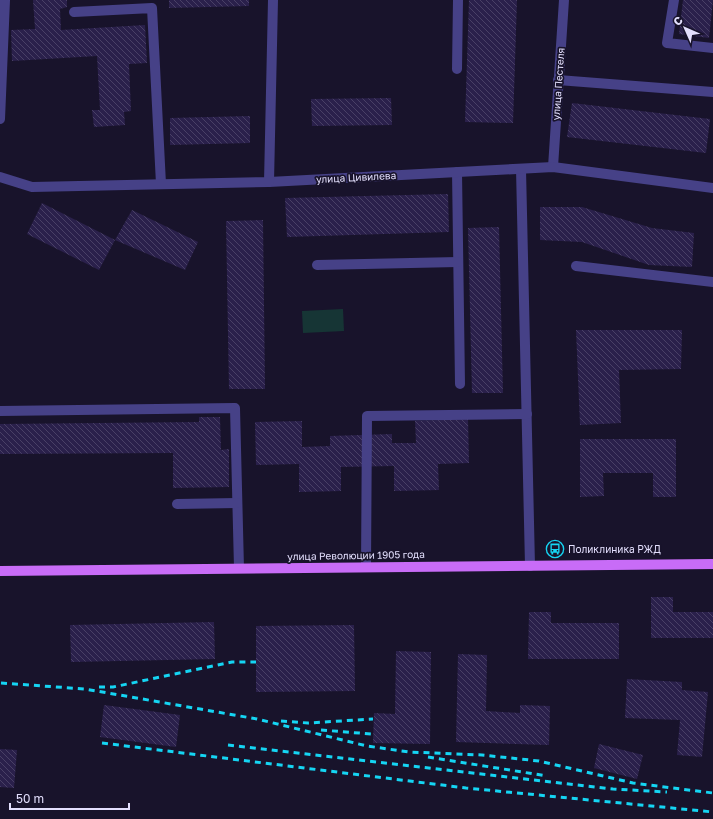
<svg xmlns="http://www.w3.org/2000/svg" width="713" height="819" font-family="'Golos Text',sans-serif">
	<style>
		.park { fill: #163535 }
		.building { fill: url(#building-back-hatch) }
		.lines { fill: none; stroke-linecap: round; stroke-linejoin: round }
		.minor { stroke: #464187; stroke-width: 10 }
		.major { stroke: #c86cf7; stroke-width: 10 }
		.rail { stroke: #15d5f3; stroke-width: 3; stroke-dasharray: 6 5; stroke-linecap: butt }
		.labels { text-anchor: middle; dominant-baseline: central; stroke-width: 3.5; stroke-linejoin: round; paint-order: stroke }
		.street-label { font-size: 10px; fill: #e3dffd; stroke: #18132b }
		.poi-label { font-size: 10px; fill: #e3dffd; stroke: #18132b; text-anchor: start }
	</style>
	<defs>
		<pattern id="building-back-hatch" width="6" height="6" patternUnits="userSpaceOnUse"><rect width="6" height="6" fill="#2a204b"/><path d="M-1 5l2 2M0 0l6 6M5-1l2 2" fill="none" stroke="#494066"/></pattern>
	</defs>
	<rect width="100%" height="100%" fill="#18132b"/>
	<!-- park -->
	<path class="park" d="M343,309l1,22 -41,2 -1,-22z"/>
	<!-- building -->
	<g class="building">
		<path d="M33,0h34v7l-7,2 1,21 84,-5 2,38 -18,1 2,47 -7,1 1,13 -31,2 -2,-17h8l-3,-54 -85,5 -1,-31 24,-1z"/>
		<path d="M169,0h80v6l-80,2z"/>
		<path d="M469,0h48l-4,123 -48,-1z"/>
		<path d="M683,0h30l-4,38 -30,-4z"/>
		<path d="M391,98l1,27 -80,1 -1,-27z"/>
		<path d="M572,103l138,16 -4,34 -139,-16z"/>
		<path d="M250,116v27l-80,2v-27z"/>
		<path d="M448,194l1,38 -162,5 -2,-39z"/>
		<path d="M42,203l73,37 -16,30 -72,-36z"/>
		<path d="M540,207h42l70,21 42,5 -2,34 -43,-2 -67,-23 -42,-2z"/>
		<path d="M132,210l66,32 -13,28 -70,-30z"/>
		<path d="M263,220l2,169h-36l-3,-168z"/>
		<path d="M499,227l4,166h-31l-4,-165z"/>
		<path d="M576,330h106l-1,39 -62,1 2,53 -41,2z"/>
		<path d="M199,417h21l1,33 8,-1v38l-56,1v-35l-173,1v-30l199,-2z"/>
		<path d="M468,419l1,44 -31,1 1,26 -45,1v-25l-53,1v24l-42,1v-28l-43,1 -1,-43 47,-1v26l28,-1v-10l62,-2v9h24l-1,-22z"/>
		<path d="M580,439h96v58h-23v-24h-50l1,23 -24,1z"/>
		<path d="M651,597h22v15h40v26h-62z"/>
		<path d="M529,612h22v11h68v36h-91z"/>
		<path d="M214,622l1,37 -144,3 -1,-37z"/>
		<path d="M354,625l1,66 -99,1v-66z"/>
		<path d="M396,651l35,1 -1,92 -57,-1 1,-30 21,1z"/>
		<path d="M458,654l29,1 -1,56 34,2v-8l30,1 -1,39 -93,-3z"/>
		<path d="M627,679l55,3v8l26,2 -6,65 -25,-2 3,-35 -55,-2z"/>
		<path d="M104,705l76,10 -4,32 -76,-10z"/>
		<path d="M599,744l44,11 -6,24 -43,-11z"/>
		<path d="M0,749l17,1 -3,38 -14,-1z"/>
	</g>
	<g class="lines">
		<!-- minor -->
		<g class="minor">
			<path d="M674,0l-7,43 46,5"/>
			<path d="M74,12l78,-4 9,176"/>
			<path d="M457,69l1,-69"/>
			<path d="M558,80l155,12"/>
			<path d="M0,119l5,-119"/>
			<path d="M553,167l11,-167"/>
			<path d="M521,169l9,397"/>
			<path d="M457,172l3,212"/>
			<path d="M0,177l32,10 237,-5 284,-15 160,21"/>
			<path d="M269,182l4,-182"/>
			<path d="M317,265l141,-3"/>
			<path d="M576,266l137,16"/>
			<path d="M0,411l235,-3 4,160"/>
			<path d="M177,504l60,-1"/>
			<path d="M366,567l1,-151 160,-2"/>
		</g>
		<!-- major -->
		<path class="major" d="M0,571l713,-7"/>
		<!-- rail -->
		<g class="rail">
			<path d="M1,683l84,6 172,30 110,27 42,6 73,3 57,6 94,22 80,10"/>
			<path d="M99,687h14l119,-25h24"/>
			<path d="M281,721l27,2 65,-4"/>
			<path d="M321,730l50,4"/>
			<path d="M102,743l364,45 247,24"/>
			<path d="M228,745l385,44 54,3"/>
			<path d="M428,757l119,19"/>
		</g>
	</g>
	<!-- icons -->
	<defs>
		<symbol id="bus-ring" viewBox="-11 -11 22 22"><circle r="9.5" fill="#18132b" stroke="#15d5f3" stroke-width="1.5"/><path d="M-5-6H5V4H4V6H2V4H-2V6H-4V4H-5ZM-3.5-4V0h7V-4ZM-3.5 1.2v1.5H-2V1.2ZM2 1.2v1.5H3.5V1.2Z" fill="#15d5f3"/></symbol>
	</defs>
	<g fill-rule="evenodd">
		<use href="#bus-ring" x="545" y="539" width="20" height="20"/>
	</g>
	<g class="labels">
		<!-- street labels -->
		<g class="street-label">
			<text transform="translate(558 84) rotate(-86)">улица Пестеля</text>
			<text transform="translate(356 177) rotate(-3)">улица Цивилева</text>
			<text transform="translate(356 555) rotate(-1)">улица Революции 1905 года</text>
		</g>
		<!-- poi labels -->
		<g class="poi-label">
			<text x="568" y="549">Поликлиника РЖД</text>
		</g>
	</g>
	<!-- north arrow -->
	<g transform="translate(685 28) rotate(315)" stroke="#18132b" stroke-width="3" paint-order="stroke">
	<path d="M0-3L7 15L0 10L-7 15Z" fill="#e3dffd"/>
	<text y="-6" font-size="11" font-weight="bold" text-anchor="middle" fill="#e3dffd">С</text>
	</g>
	<!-- scale -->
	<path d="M10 803v6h119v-6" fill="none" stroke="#e3dffd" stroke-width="2"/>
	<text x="16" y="803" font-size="12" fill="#e3dffd" stroke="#18132b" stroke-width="3" paint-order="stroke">50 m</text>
</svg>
